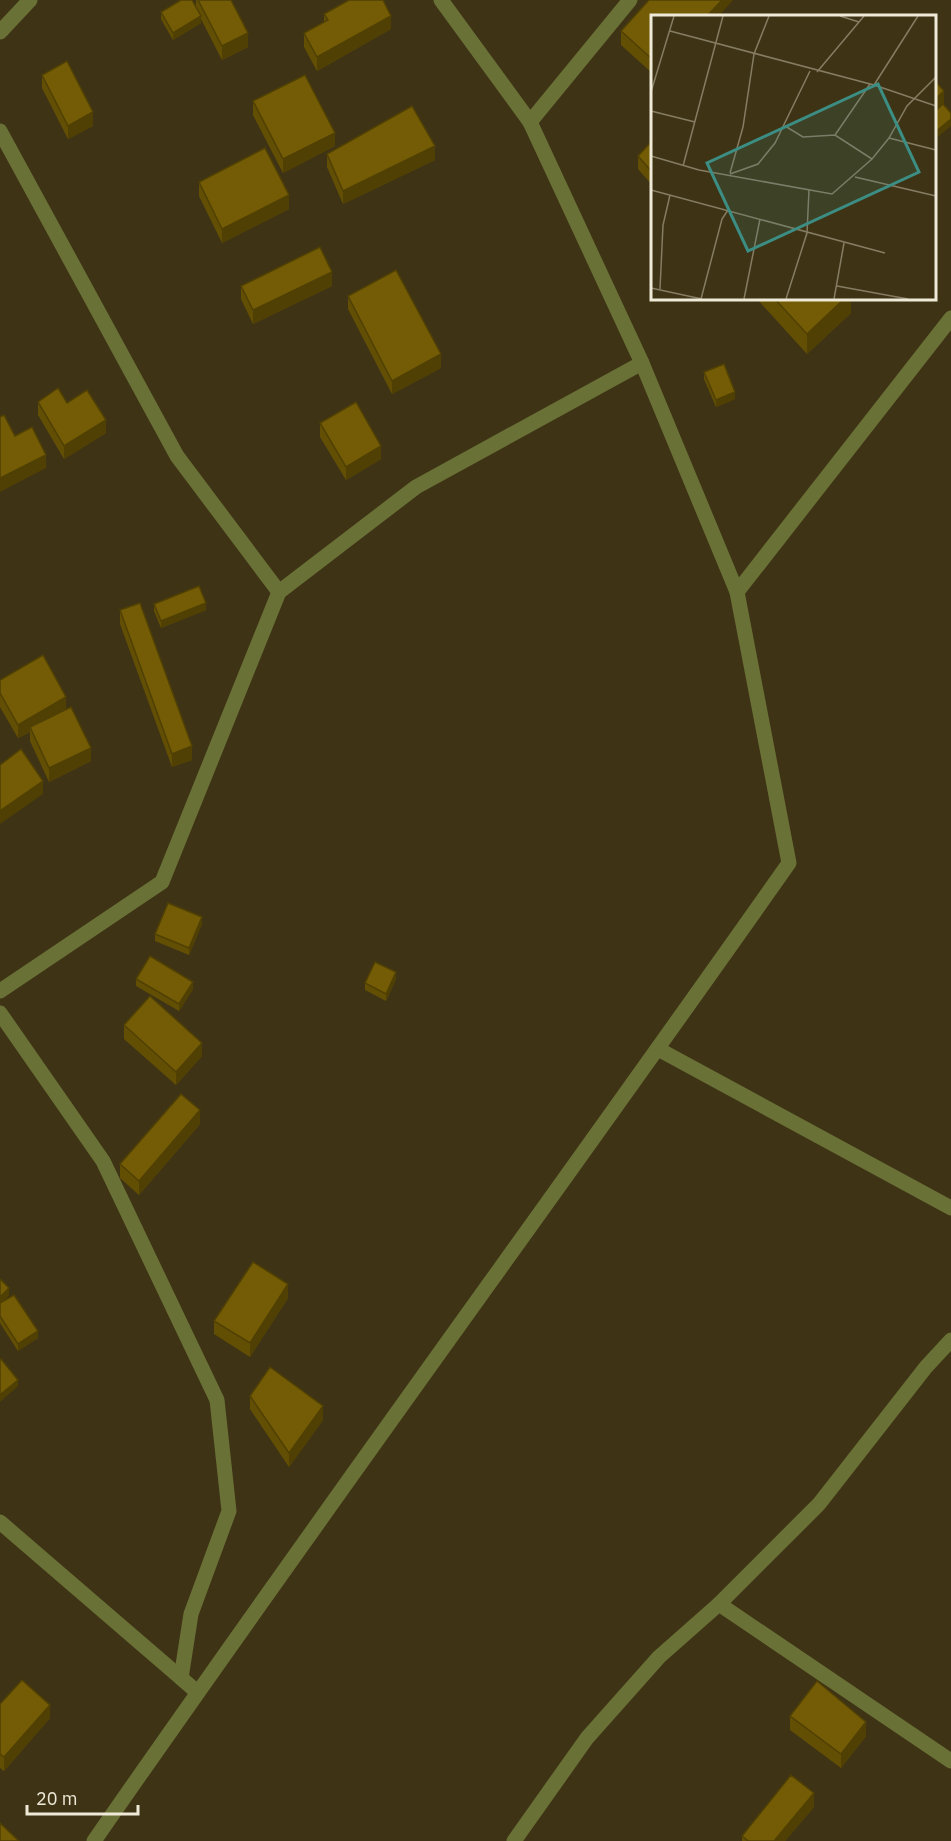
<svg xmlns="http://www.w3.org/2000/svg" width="951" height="1841" font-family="'IBM Plex Sans',sans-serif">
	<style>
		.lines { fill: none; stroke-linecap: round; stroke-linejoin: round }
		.street { stroke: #6a7137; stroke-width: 15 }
		.wall { fill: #634f04 }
		.shaded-wall { fill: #504004 }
		.building { fill: #735c05; stroke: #504004; stroke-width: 1.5 }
		.inset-road { fill: none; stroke: #857c63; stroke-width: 1.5 }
		.view { fill: #3c8d83; fill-opacity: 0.15; stroke: #3c8d83; stroke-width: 3 }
		.inset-edge { fill: none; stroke: #efe9d7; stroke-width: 3 }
	</style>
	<rect width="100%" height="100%" fill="#3e3415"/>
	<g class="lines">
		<!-- street -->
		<g class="street">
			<path d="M0,32l30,-32"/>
			<path d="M530,122l100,-122"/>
			<path d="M0,131l177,325 102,136"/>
			<path d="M737,592l214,-274"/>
			<path d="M0,991l162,-109 117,-290 137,-105 226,-124"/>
			<path d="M0,1013l103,148 114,239 12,111 -38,103 -10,64 16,14"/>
			<path d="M658,1049l293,159"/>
			<path d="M0,1522l181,156"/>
			<path d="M719,1604l232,157"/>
			<path d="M94,1841c228,-329 465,-651 695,-978l-52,-271 -95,-229 -112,-241 -89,-122"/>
			<path d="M514,1841l73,-103 72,-81 60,-53 100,-100 107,-137 25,-27"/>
		</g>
	</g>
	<!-- wall -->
	<g class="wall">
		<path d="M180,0h12l4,7v-7h35l17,47 -26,13 -21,-41v4l-28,17 -12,-21v-7z"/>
		<path d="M324,14l67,15 -74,42 -13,-24v-14l20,-11z"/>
		<path d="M652,16v57l-31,-28v-14z"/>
		<path d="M42,75l51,51 -25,13 -26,-51z"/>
		<path d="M253,101l82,45 -52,27 -30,-58z"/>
		<path d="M652,141v44l-14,-16v-13z"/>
		<path d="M327,154l108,6 -92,44 -16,-37z"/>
		<path d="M199,182l90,27 -67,34 -23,-47z"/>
		<path d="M241,286h91l-79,38 -12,-25z"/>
		<path d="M348,296l93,72 -49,26 -44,-85z"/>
		<path d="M756,298h95v15l-44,41z"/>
		<path d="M704,372l31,27 -19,8 -12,-28z"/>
		<path d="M38,402l29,1 39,30 -42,26 -26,-44z"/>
		<path d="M320,423l61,36 -35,21 -26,-43z"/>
		<path d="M154,604l52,6 -45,18 -7,-17z"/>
		<path d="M120,610l72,150 -20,7 -52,-143z"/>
		<path d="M0,680l66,30 25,51 -42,21 -19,-41v-9l-12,6 -18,-31z"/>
		<path d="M202,924l-13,31 -34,-14v-7z"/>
		<path d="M136,979l57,10 -14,22 -43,-25z"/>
		<path d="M396,979l-10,22 -21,-11v-7z"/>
		<path d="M124,1025l78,31 -26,29 -52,-46z"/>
		<path d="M200,1124l-61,71 -19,-17v-14z"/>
		<path d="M0,1279l9,16 -8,8 37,35 -20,13 -18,-28z"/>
		<path d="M288,1298l-38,59 -36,-23v-13z"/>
		<path d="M250,1396l73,24 -34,47 -39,-58z"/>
		<path d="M0,1704l50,14 -46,53 -4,-3z"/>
		<path d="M790,1716l76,20 -25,32 -51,-38z"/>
		<path d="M814,1807l-29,34h-43v-5z"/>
	</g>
	<!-- shaded-wall -->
	<g class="shaded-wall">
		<path d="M722,0h11l-14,16h-12z"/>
		<path d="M201,16v7l-28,17v-7z"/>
		<path d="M391,16v13l-74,42v-14z"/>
		<path d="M248,33v14l-26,13v-14z"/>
		<path d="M944,91v14l-10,9v-14z"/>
		<path d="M93,112v14l-25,13v-13z"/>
		<path d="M951,119v7l-17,14v-7z"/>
		<path d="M335,133v13l-52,27v-14z"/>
		<path d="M435,146v14l-92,44v-13z"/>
		<path d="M289,195v14l-67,34v-14z"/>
		<path d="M332,272v14l-79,38v-14z"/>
		<path d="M845,298h6v15l-44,41v-20z"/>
		<path d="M441,354v14l-49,26v-13z"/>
		<path d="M735,392v7l-19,8v-7z"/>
		<path d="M106,420v13l-42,26v-13z"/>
		<path d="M381,446v13l-35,21v-13z"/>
		<path d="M46,455v13l-46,24v-14z"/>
		<path d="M206,603v7l-45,18v-7z"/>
		<path d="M66,697v13l-36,17v5l-12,6v-13z"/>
		<path d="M192,746v14l-20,7v-13z"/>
		<path d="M91,748v13l-42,21v-14z"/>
		<path d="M43,781v13l-43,30v-13z"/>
		<path d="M202,917v7l-13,31v-7z"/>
		<path d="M396,972v7l-10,22v-7z"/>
		<path d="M193,982v7l-14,22v-7z"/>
		<path d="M202,1043v13l-26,29v-13z"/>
		<path d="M200,1110v14l-61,71v-14z"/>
		<path d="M288,1284v14l-38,59v-14z"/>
		<path d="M9,1288v7l-9,9v-7z"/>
		<path d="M38,1331v7l-20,13v-7z"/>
		<path d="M18,1380v6l-18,16v-7z"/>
		<path d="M323,1406v14l-34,47v-14z"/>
		<path d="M50,1705v13l-46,53v-14z"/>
		<path d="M866,1722v14l-25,32v-14z"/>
		<path d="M814,1793v14l-29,34h-11z"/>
	</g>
	<!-- building -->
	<g class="building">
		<path d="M181,0h11l9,16 -28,17 -12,-21z"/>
		<path d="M198,0h33l17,33 -26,13z"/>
		<path d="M349,0h34l8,16 -74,41 -13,-24 24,-13 -4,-6z"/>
		<path d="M649,0h73l-15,16h-55v43l-31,-28z"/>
		<path d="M67,61l26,51 -25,14 -26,-51z"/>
		<path d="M305,75l30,58 -52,26 -30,-58z"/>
		<path d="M934,80l10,11 -10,9z"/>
		<path d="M943,104l8,9v6l-17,14v-21z"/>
		<path d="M412,106l23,40 -92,45 -16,-37z"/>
		<path d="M652,141v31l-14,-16z"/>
		<path d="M265,148l24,47 -67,34 -23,-47z"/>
		<path d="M320,247l12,25 -79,38 -12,-24z"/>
		<path d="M396,270l45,84 -49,27 -44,-85z"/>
		<path d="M774,298h71l-38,36z"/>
		<path d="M724,364l11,28 -19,8 -12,-28z"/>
		<path d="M58,388l9,15 20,-13 19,30 -42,26 -26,-44z"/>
		<path d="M356,402l25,44 -35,21 -26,-44z"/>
		<path d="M4,415l11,21 17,-9 14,28 -46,23v-61z"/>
		<path d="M199,586l7,17 -45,18 -7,-17z"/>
		<path d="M140,603l52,143 -20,8 -52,-144z"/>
		<path d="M43,655l23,42 -48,28 -18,-32v-13z"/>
		<path d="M71,707l20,41 -42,20 -19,-41z"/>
		<path d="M21,749l22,32 -43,30v-46z"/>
		<path d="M168,903l34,14 -13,31 -34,-14z"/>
		<path d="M150,956l43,26 -14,22 -43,-25z"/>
		<path d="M375,962l21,10 -10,22 -21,-11z"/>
		<path d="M150,996l52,47 -26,29 -52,-47z"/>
		<path d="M181,1094l19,16 -61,71 -19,-17z"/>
		<path d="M253,1262l35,22 -38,59 -36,-22z"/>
		<path d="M0,1279l9,9 -9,9z"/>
		<path d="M14,1295l24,36 -20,13 -18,-28v-13z"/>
		<path d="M1,1359l17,21 -18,15v-35z"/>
		<path d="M270,1367l53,39 -34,47 -39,-57z"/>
		<path d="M22,1680l28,25 -46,52 -4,-3v-50z"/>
		<path d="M817,1681l49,41 -25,32 -51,-38z"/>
		<path d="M791,1775l23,18 -40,48h-26l-6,-5z"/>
		<path d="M0,1823l19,18h-19z"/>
	</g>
	<!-- overview -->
	<g transform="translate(651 15)">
		<rect width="285" height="285" fill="#3e3415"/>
		<path class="inset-road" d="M189,1l19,6M19,16l204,54 62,21M166,57l47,-56M223,70l44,-69M0,77l23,-76M0,96l44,11M134,111l18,11 32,-2 37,24M184,120l35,-51M238,123l47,12M0,141l48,14 133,24 40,-35 17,-21 18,-32 29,-29M32,151l40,-150M79,158l13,-46 11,-73 15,-38M79,159l28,-10 17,-21 35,-72M204,162l81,19M0,175l234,63M186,271l71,13M0,273l51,11M9,274l3,-64 7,-30M50,284l21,-80 6,-9M93,284l16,-80M135,284l21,-66 2,-43M183,284l10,-56"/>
		<path class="view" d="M227,69l41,88 -171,79 -41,-88z"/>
		<rect width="285" height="285" class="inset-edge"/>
	</g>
	<!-- scale -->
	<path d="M27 1805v9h111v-9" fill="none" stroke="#efe9d7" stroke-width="3"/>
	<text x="36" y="1805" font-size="18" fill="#efe9d7" stroke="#3e3415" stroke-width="4.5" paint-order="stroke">20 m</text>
</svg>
